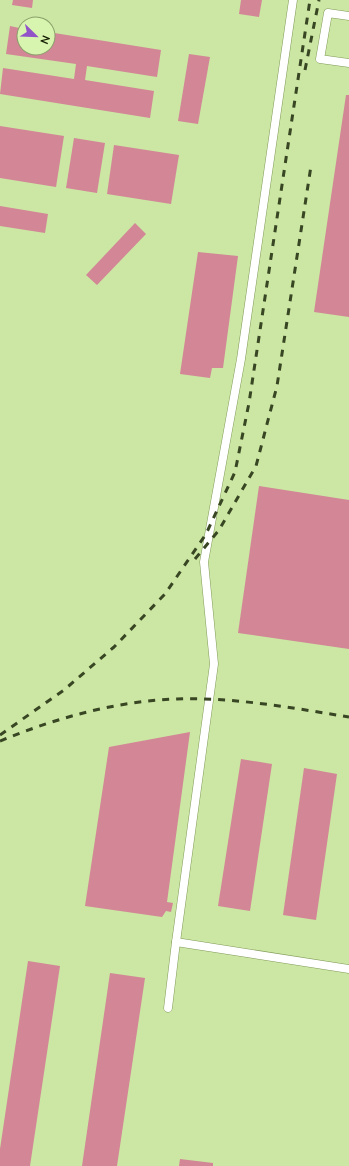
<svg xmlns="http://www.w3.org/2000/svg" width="349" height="1166" font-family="'Nunito Sans',sans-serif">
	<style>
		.building { fill: #d28696 }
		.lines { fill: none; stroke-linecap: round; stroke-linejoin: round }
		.lane-casing { stroke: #809a58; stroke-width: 9 }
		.lane { stroke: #fff; stroke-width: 8 }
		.rail { stroke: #384623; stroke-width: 3; stroke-dasharray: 7 7; stroke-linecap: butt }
	</style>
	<rect width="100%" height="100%" fill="#cbe7a3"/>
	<!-- building -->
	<g class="building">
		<path d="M13,0h20l-1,8 -20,-3z"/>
		<path d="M241,0h21l-3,17 -20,-3z"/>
		<path d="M10,26l14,3v19h24v-16l113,18 -4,27 -70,-11 -2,14 69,11 -4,27 -150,-24 3,-26 71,11 2,-15 -70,-10z"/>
		<path d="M189,54l21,3 -12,67 -20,-3z"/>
		<path d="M346,95h3v222l-35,-5z"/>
		<path d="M0,126l64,10 -8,51 -56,-9z"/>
		<path d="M74,138l31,5 -8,50 -31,-5z"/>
		<path d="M114,145l65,10 -8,49 -64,-10z"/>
		<path d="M0,206l48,8 -3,19 -45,-7z"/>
		<path d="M135,223l11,11 -49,51 -11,-10z"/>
		<path d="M198,252l40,4 -15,112h-11l-2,10 -30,-4z"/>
		<path d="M259,486l90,14v149l-111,-16z"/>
		<path d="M190,732l-23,170 6,1 -2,9 -5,-1 -4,6 -77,-11 24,-159z"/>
		<path d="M241,759l31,5 -22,147 -32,-5z"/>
		<path d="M304,768l33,6 -21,146 -33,-5z"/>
		<path d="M28,961l32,5 -30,200h-30v-17z"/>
		<path d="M110,973l35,5 -28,188h-35z"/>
		<path d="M180,1159l33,4v3h-34z"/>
	</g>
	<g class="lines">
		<defs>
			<g id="lane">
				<path d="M293,0l-52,359 -37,203 10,102 -38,278 173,27"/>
				<path d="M349,16l-21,-3 -8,46 29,4"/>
				<path d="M168,1008l8,-66"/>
			</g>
		</defs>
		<!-- lane casing -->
		<use href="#lane" class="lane-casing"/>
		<!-- lane -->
		<use href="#lane" class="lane"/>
		<!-- rail -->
		<g class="rail">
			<path d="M305,70l14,-70"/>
			<path d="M195,559l24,-29 37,-64 21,-80 34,-220"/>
			<path d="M0,735l64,-45 50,-43 51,-53 41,-60 29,-62 14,-69 61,-403"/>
			<path d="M0,741c56,-23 116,-40 177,-42 57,-2 116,9 172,18"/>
		</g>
	</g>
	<!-- north arrow -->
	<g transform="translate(36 36) rotate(113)"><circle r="19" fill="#d8f5af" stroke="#899f6a"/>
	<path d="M0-3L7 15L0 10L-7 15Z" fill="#9253c9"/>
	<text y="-6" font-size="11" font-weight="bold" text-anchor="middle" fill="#131d03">N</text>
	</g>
</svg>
